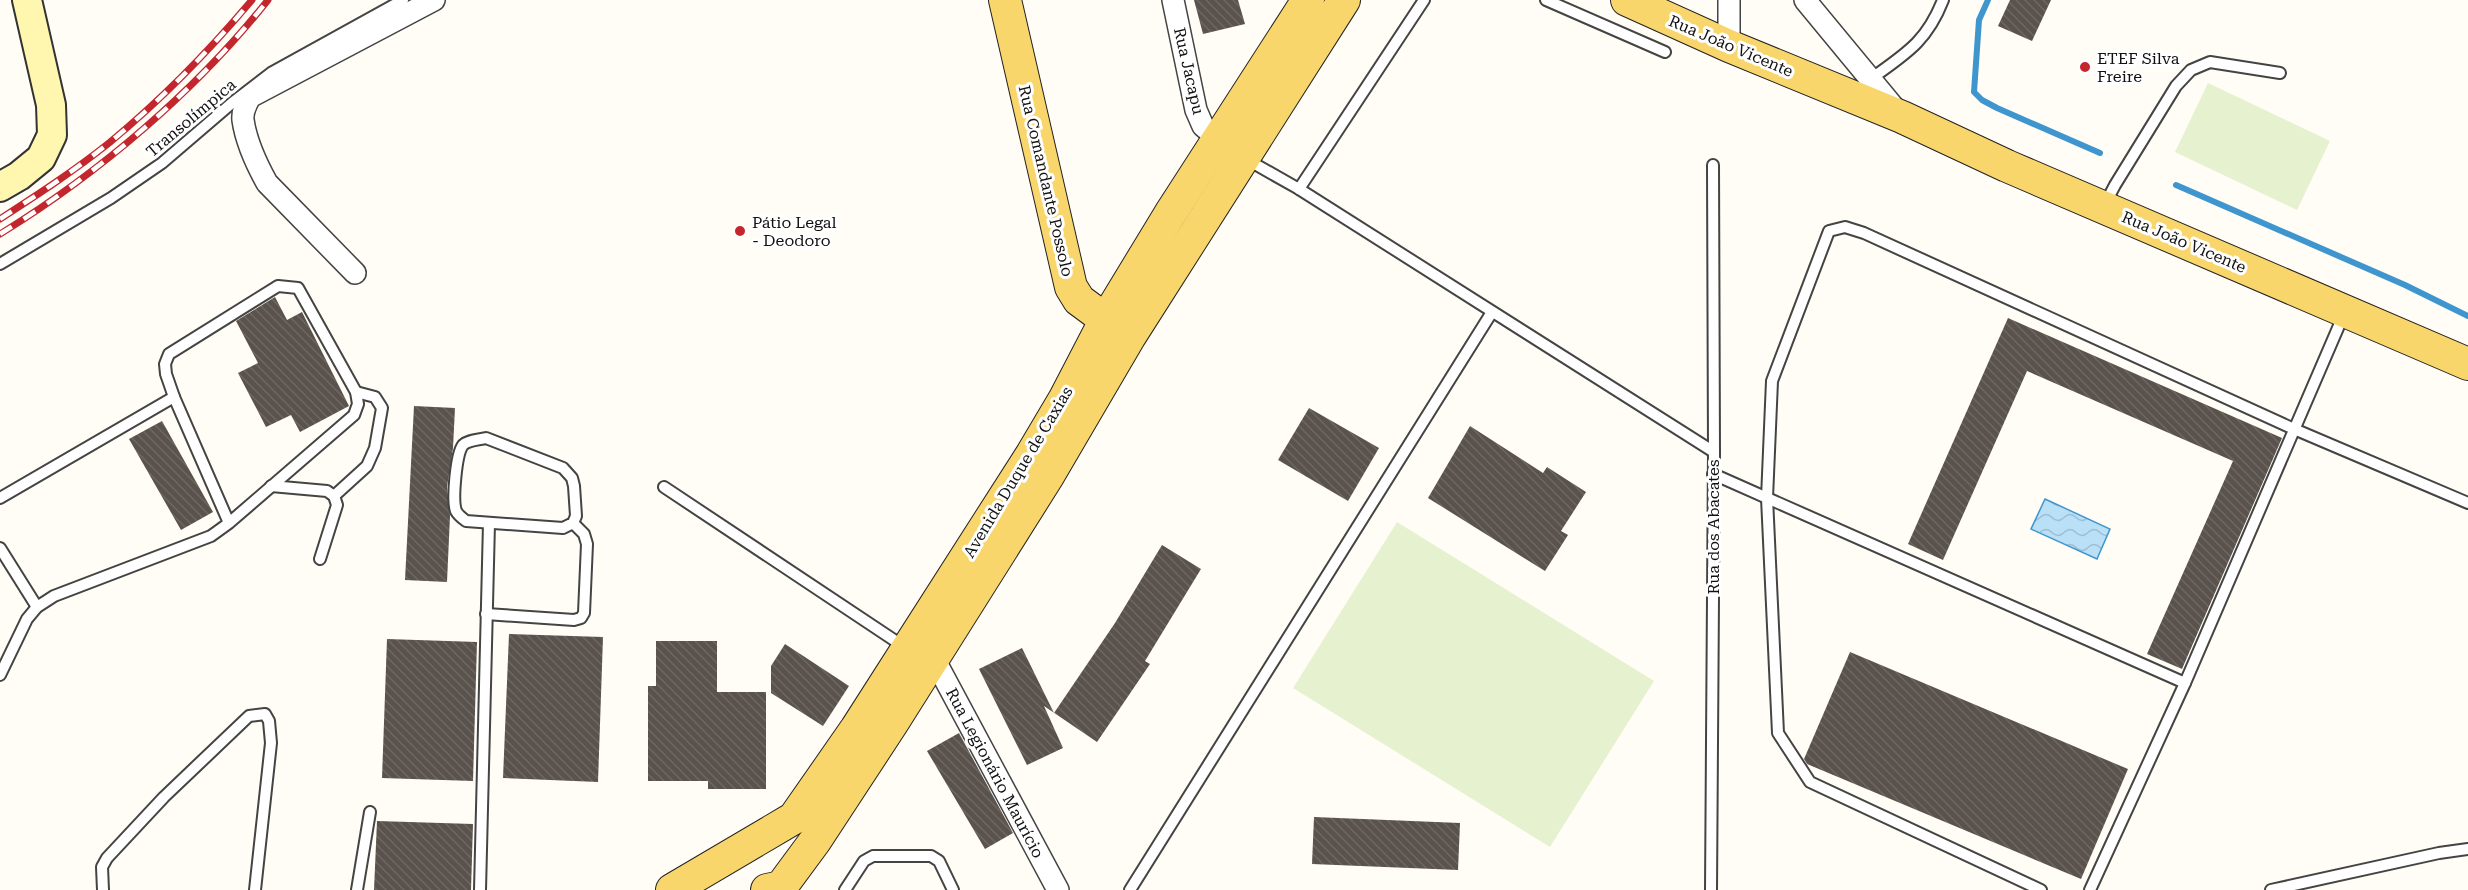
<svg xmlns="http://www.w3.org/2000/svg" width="2468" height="890" font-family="'Roboto Serif',serif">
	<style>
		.pitch { fill: #e6f2cf }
		.water { fill: url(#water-waves); stroke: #3f96cf; stroke-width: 1.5 }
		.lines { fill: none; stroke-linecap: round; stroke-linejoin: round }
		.stream { stroke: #3f96cf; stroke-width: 6 }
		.building { fill: url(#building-back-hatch) }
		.lane-casing { stroke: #444; stroke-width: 14 }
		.street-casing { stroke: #444; stroke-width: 24 }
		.secondary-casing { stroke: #333; stroke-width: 32 }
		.primary-casing { stroke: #222; stroke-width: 34 }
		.lane { stroke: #fff; stroke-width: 10 }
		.street { stroke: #fff; stroke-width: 21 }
		.secondary { stroke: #fff6b0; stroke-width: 28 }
		.primary { stroke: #f9d66b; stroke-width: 32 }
		.rail-casing { stroke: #c4262e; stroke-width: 7 }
		.rail { stroke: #fff; stroke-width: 4.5; stroke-dasharray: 14; stroke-linecap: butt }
		.poi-dot { fill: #c4262e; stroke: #fff; stroke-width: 2 }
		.labels { text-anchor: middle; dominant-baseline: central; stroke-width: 6; stroke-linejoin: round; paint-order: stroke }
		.street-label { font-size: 16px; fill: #111; stroke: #fff }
		.poi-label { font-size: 16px; fill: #111; stroke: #fff; text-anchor: start }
	</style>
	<defs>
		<pattern id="water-waves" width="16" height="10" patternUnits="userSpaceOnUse" patternTransform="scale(1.5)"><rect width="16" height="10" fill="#b9e0f7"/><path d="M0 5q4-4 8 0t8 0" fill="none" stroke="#9ebfd3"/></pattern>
		<pattern id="building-back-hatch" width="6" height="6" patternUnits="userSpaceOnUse" patternTransform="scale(1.5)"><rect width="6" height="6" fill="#5a524d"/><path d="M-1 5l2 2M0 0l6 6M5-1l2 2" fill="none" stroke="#6d6662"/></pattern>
	</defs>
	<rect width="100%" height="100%" fill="#fffdf5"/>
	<!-- pitch -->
	<g class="pitch">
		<path d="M2208,83l122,58 -33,69 -122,-58z"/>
		<path d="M1397,522l257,159 -104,166 -257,-159z"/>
	</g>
	<!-- water -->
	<path class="water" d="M2045,499l65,30 -13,30 -66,-30z"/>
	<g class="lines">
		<!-- stream -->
		<g class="stream">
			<path d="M1988,0l-9,20 -5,72 8,8 15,8 103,45"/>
			<path d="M2176,185l229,100 63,31"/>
		</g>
	</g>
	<!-- building -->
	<g class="building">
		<path d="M1194,0h44l7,24 -42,10z"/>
		<path d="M2010,0h41l-19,41 -34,-15z"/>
		<path d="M275,297l12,23 15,-8 47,94 -49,26 -9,-17 -25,12 -28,-54 20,-10 -22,-42z"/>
		<path d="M2008,318l274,120 -100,231 -35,-15 86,-193 -206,-90 -84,189 -35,-16z"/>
		<path d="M414,406l41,2 -2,40 -6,39 3,29 -3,66 -42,-2z"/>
		<path d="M1309,408l70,40 -31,53 -70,-41z"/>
		<path d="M162,421l51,91 -32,18 -52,-91z"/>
		<path d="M1470,426l73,47 4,-6 39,25 -25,39 7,4 -23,36 -117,-73z"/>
		<path d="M1162,545l39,24 -56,92 5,3 -53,78 -53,-36 19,42 -36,17 -48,-96 43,-21 32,65 61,-90z"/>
		<path d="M509,634l94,3 -5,145 -95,-4z"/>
		<path d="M387,639l90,3 -4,139 -91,-3z"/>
		<path d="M656,641h61v51h49v97h-58v-8h-60v-95h8z"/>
		<path d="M785,644l64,42 -26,40 -52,-33v-27z"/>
		<path d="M1850,652l278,117 -47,110 -274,-115 -3,-5z"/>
		<path d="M959,733l54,100 -28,16 -58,-98z"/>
		<path d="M1314,817l146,6 -2,47 -146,-6z"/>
		<path d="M377,821l96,3 -2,66h-97z"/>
	</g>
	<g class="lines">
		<defs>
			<g id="lane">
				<path d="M1546,0l119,52"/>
				<path d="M1872,78c35,-25 55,-37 71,-78"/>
				<path d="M1246,159l53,30 415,263"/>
				<path d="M1299,189l125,-189"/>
				<path d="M2105,204l10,-19 61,-99 15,-16 19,-8 70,11"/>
				<path d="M0,264l111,-66 51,-35 70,-60 39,-30 132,-73"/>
				<path d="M486,438l77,30 9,10 2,8 2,30 -3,7 -10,5 -97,-7c-4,-3 -8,-6 -10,-10 -4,-11 0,-57 7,-66 5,-5 15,-5 23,-7z"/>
				<path d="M1713,474l472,209"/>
				<path d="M271,486l56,5 7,5 3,9 -17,54"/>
				<path d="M664,487l242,161"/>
				<path d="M334,496l33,-30 8,-18 7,-40 -7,-11 -19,-5"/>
				<path d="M0,498l174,-101"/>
				<path d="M0,548l37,59"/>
				<path d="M486,614l88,6 7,-2 3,-5 3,-69 -3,-10 -11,-11"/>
				<path d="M0,675l27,-56 10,-12 17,-11 157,-60 18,-13 125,-108 4,-11 -2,-12 -58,-104 -20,-2 -109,68 -4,10 1,10 8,23 55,126"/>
				<path d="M103,890l-1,-23 5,-9 57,-61 85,-81 16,-2 4,7 2,22 -16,147"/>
				<path d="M357,890l13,-78"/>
				<path d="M480,890l9,-367"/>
				<path d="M845,890l19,-29 9,-5h58l8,5 14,29"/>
				<path d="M1130,890l362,-578"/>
				<path d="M1711,890l3,-438 -1,-287"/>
				<path d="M2041,890l-231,-108 -32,-49 -11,-235 5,-117 57,-150 16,-4 19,6 430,196 174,74"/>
				<path d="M2090,890l95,-207 159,-369"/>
				<path d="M2271,890l168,-37 29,-4"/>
			</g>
			<g id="street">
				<path d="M1173,0l23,110 7,16 24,20"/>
				<path d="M1729,0v46"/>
				<path d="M1805,0l95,115"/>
				<path d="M355,273l-88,-90c-10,-18 -21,-42 -24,-63 -1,-9 3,-16 7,-23l184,-97"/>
				<path d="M933,657l125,233"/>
			</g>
			<path id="secondary" d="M0,187l19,-11 22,-18 11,-23 -1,-30 -24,-105"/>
			<g id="primary">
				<path d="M1005,0l66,287 8,13 42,31"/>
				<path d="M1627,0l102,46 173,71 105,49 461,198"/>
				<path d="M672,890l122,-72 62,-89 176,-275 32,-54 41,-79 65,-107 138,-214"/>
				<path d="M767,890l14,-3 34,-46 78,-119 155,-246 82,-140 214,-336"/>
			</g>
		</defs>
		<!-- lane casing -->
		<use href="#lane" class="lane-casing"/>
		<!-- street casing -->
		<use href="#street" class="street-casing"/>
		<!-- secondary casing -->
		<use href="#secondary" class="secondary-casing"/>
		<!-- primary casing -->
		<use href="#primary" class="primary-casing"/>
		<!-- lane -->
		<use href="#lane" class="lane"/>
		<!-- street -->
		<use href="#street" class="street"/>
		<!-- secondary -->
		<use href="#secondary" class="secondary"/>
		<!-- primary -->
		<use href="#primary" class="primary"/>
		<defs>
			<g id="rail">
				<path d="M0,219c37,-24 74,-48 109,-76 52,-43 100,-92 143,-143"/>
				<path d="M0,234c98,-60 196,-143 268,-234"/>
			</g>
		</defs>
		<!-- rail casing -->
		<use href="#rail" class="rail-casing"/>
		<!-- rail -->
		<use href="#rail" class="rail"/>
	</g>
	<!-- markers -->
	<g class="poi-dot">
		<circle cx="2085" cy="67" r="6"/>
		<circle cx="740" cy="231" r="6"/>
	</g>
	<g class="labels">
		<!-- street labels -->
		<g class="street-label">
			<text transform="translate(1731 46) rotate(23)">Rua João Vicente</text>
			<text transform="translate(1189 71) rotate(77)">Rua Jacapu</text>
			<text transform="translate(191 118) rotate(-40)">Transolímpica</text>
			<text transform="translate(1046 181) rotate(77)">Rua Comandante Possolo</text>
			<text transform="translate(2184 242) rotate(23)">Rua João Vicente</text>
			<text transform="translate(1018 472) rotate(-59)">Avenida Duque de Caxias</text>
			<text transform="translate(1713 527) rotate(-90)">Rua dos Abacates</text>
			<text transform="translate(995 773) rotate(62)">Rua Legionário Maurício</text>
		</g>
		<!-- poi labels -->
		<g class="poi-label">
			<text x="2097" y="58">ETEF Silva<tspan x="2097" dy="18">Freire</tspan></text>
			<text x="752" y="222">Pátio Legal<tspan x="752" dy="18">- Deodoro</tspan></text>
		</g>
	</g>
</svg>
